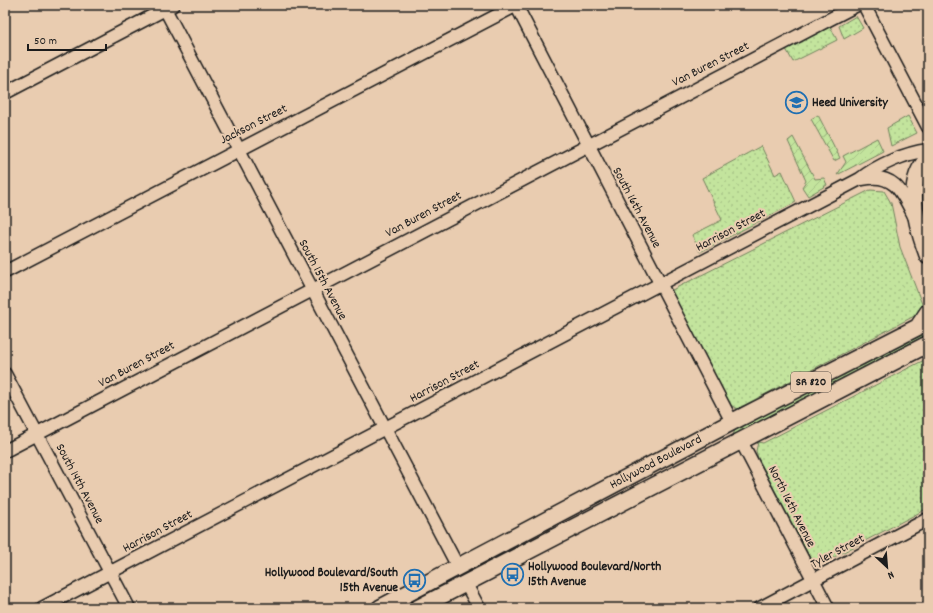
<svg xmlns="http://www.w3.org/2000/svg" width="933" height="613" font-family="Dekko,sans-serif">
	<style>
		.grass { fill: url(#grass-dots); stroke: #70805c }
		.garden { fill: url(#garden-furrows); stroke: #70805c }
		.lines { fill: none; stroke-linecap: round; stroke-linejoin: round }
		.minor-casing { stroke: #1c1c1c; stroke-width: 15 }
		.major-casing { stroke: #1c1c1c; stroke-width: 19 }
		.minor { stroke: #e9ccb0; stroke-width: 12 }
		.major { stroke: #e9ccb0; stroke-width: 16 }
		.labels { text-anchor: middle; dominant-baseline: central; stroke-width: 4; stroke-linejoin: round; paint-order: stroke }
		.shield { fill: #e9ccb0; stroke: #5a5148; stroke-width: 1 }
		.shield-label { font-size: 12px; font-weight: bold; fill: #1c1c1c }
		.street-label { font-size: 13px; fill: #1c1c1c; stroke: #e9ccb0 }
		.poi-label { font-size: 13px; font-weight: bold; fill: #1c1c1c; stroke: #e9ccb0; text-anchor: start }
	</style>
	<defs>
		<pattern id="grass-dots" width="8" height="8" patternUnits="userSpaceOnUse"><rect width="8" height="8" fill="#c3e49d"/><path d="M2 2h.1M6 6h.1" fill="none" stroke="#a7c387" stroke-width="1.8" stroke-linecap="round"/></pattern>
		<pattern id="garden-furrows" width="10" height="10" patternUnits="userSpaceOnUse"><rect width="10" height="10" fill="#c3e49d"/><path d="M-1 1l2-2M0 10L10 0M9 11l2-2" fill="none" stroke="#a7c387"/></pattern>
	</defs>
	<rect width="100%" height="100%" fill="#e9ccb0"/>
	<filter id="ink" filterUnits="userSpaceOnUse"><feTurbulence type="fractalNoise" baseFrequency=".025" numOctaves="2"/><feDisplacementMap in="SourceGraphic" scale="8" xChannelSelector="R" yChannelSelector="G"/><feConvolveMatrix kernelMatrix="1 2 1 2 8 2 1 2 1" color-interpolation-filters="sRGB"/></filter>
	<g filter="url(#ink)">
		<!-- grass -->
		<g class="grass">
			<path d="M856,16l7,12 -19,11 -5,-13z"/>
			<path d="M830,26l7,14 -44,22 -7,-13z"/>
			<path d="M908,116l9,17 -26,13 -4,-18z"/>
			<path d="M761,146l14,29 7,-4 14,31 -96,50 -8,-17 30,-15 -20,-42z"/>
			<path d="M870,190l14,1 7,12 9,44 22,57 -2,9 -183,96 -8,-5 -54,-103 -3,-11z"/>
			<path d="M928,358v150l-113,59 -57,-109 -2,-7 2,-9 5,1z"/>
		</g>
		<!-- garden -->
		<g class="garden">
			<path d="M818,115l22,43 -6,3 -23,-42z"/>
			<path d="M793,137l22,42 9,-1 3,7 -19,11 -6,-9 4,-6 -18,-40z"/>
			<path d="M877,138l6,13 -46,24 9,-13 -3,-6z"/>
			<path d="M928,326v12l-197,102 4,-10z"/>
		</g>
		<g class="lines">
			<defs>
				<g id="minor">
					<path d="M163,5l295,562"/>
					<path d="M516,5l216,417"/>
					<path d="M864,5l64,122"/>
					<path d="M5,93l168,-88"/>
					<path d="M863,179c31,-7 39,13 51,37"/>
					<path d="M5,272l512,-267"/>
					<path d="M5,374l124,234"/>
					<path d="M741,441l87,167"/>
					<path d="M5,451l852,-446"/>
					<path d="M466,584l13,24"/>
					<path d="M42,608l818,-429c18,-14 45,-26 68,-29"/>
					<path d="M760,608l168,-89"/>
				</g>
				<g id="major">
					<path d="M928,159c-25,23 -10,71 0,97"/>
					<path id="s1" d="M380,608l352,-186 186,-95 10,-15"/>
					<path d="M418,608l510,-264"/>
				</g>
			</defs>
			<!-- minor casing -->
			<use href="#minor" class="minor-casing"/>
			<!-- major casing -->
			<use href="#major" class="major-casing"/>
			<!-- minor -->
			<use href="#minor" class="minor"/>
			<!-- major -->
			<use href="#major" class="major"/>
		</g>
	</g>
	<!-- icons -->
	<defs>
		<symbol id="school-ring" viewBox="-11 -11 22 22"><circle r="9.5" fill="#e9ccb0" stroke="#1f6fb2" stroke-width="1.5"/><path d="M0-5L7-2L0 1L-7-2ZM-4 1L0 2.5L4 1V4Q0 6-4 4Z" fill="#1f6fb2"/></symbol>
		<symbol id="bus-ring" viewBox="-11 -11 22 22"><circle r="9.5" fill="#e9ccb0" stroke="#1f6fb2" stroke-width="1.5"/><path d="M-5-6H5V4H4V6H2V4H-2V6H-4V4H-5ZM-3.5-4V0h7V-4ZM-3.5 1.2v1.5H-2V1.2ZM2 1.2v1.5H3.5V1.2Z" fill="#1f6fb2"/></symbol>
	</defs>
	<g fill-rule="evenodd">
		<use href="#school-ring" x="784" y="90" width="25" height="25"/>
		<use href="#bus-ring" x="500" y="562" width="25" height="25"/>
		<use href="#bus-ring" x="402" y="568" width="25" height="25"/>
	</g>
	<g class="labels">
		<!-- shield labels -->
		<rect class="shield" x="791" y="372" width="40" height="20" rx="3"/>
		<g class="shield-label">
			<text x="811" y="382">SR 820</text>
		</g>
		<!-- street labels -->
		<g class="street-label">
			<text transform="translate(711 65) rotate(-27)">Van Buren Street</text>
			<text transform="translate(254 125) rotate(-27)">Jackson Street</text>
			<text transform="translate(636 208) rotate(62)">South 16th Avenue</text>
			<text transform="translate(424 215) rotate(-28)">Van Buren Street</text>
			<text transform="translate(731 231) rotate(-28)">Harrison Street</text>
			<text transform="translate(322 280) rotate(62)">South 15th Avenue</text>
			<text transform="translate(137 365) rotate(-28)">Van Buren Street</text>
			<text transform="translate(445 382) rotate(-28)">Harrison Street</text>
			<text stroke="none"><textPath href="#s1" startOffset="312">Hollywood Boulevard</textPath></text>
			<text transform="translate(79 484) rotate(62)">South 14th Avenue</text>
			<text transform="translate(791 507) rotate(63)">North 16th Avenue</text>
			<text transform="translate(158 532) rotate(-28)">Harrison Street</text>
			<text transform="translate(838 552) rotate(-28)">Tyler Street</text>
		</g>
		<!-- poi labels -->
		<g class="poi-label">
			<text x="812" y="103">Heed University</text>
			<text x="528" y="567">Hollywood Boulevard/North<tspan x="528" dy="15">15th Avenue</tspan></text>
			<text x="398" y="573" text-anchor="end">Hollywood Boulevard/South<tspan x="398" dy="15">15th Avenue</tspan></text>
		</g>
	</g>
	<!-- margin -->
	<rect width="933" height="613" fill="none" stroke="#e9ccb0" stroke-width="20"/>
	<rect x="10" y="10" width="913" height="593" fill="none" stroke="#1c1c1c" stroke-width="1.5" filter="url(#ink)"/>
	<!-- north arrow -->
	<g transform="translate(887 567) rotate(154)" stroke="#e9ccb0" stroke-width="3" paint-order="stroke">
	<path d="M0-3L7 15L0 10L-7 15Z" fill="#1c1c1c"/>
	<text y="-6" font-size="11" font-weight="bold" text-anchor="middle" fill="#1c1c1c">N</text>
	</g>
	<!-- scale -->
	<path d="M28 44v6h78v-6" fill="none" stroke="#1c1c1c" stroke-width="2"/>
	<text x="34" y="44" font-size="12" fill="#1c1c1c" stroke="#e9ccb0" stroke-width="3" paint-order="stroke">50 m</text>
</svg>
